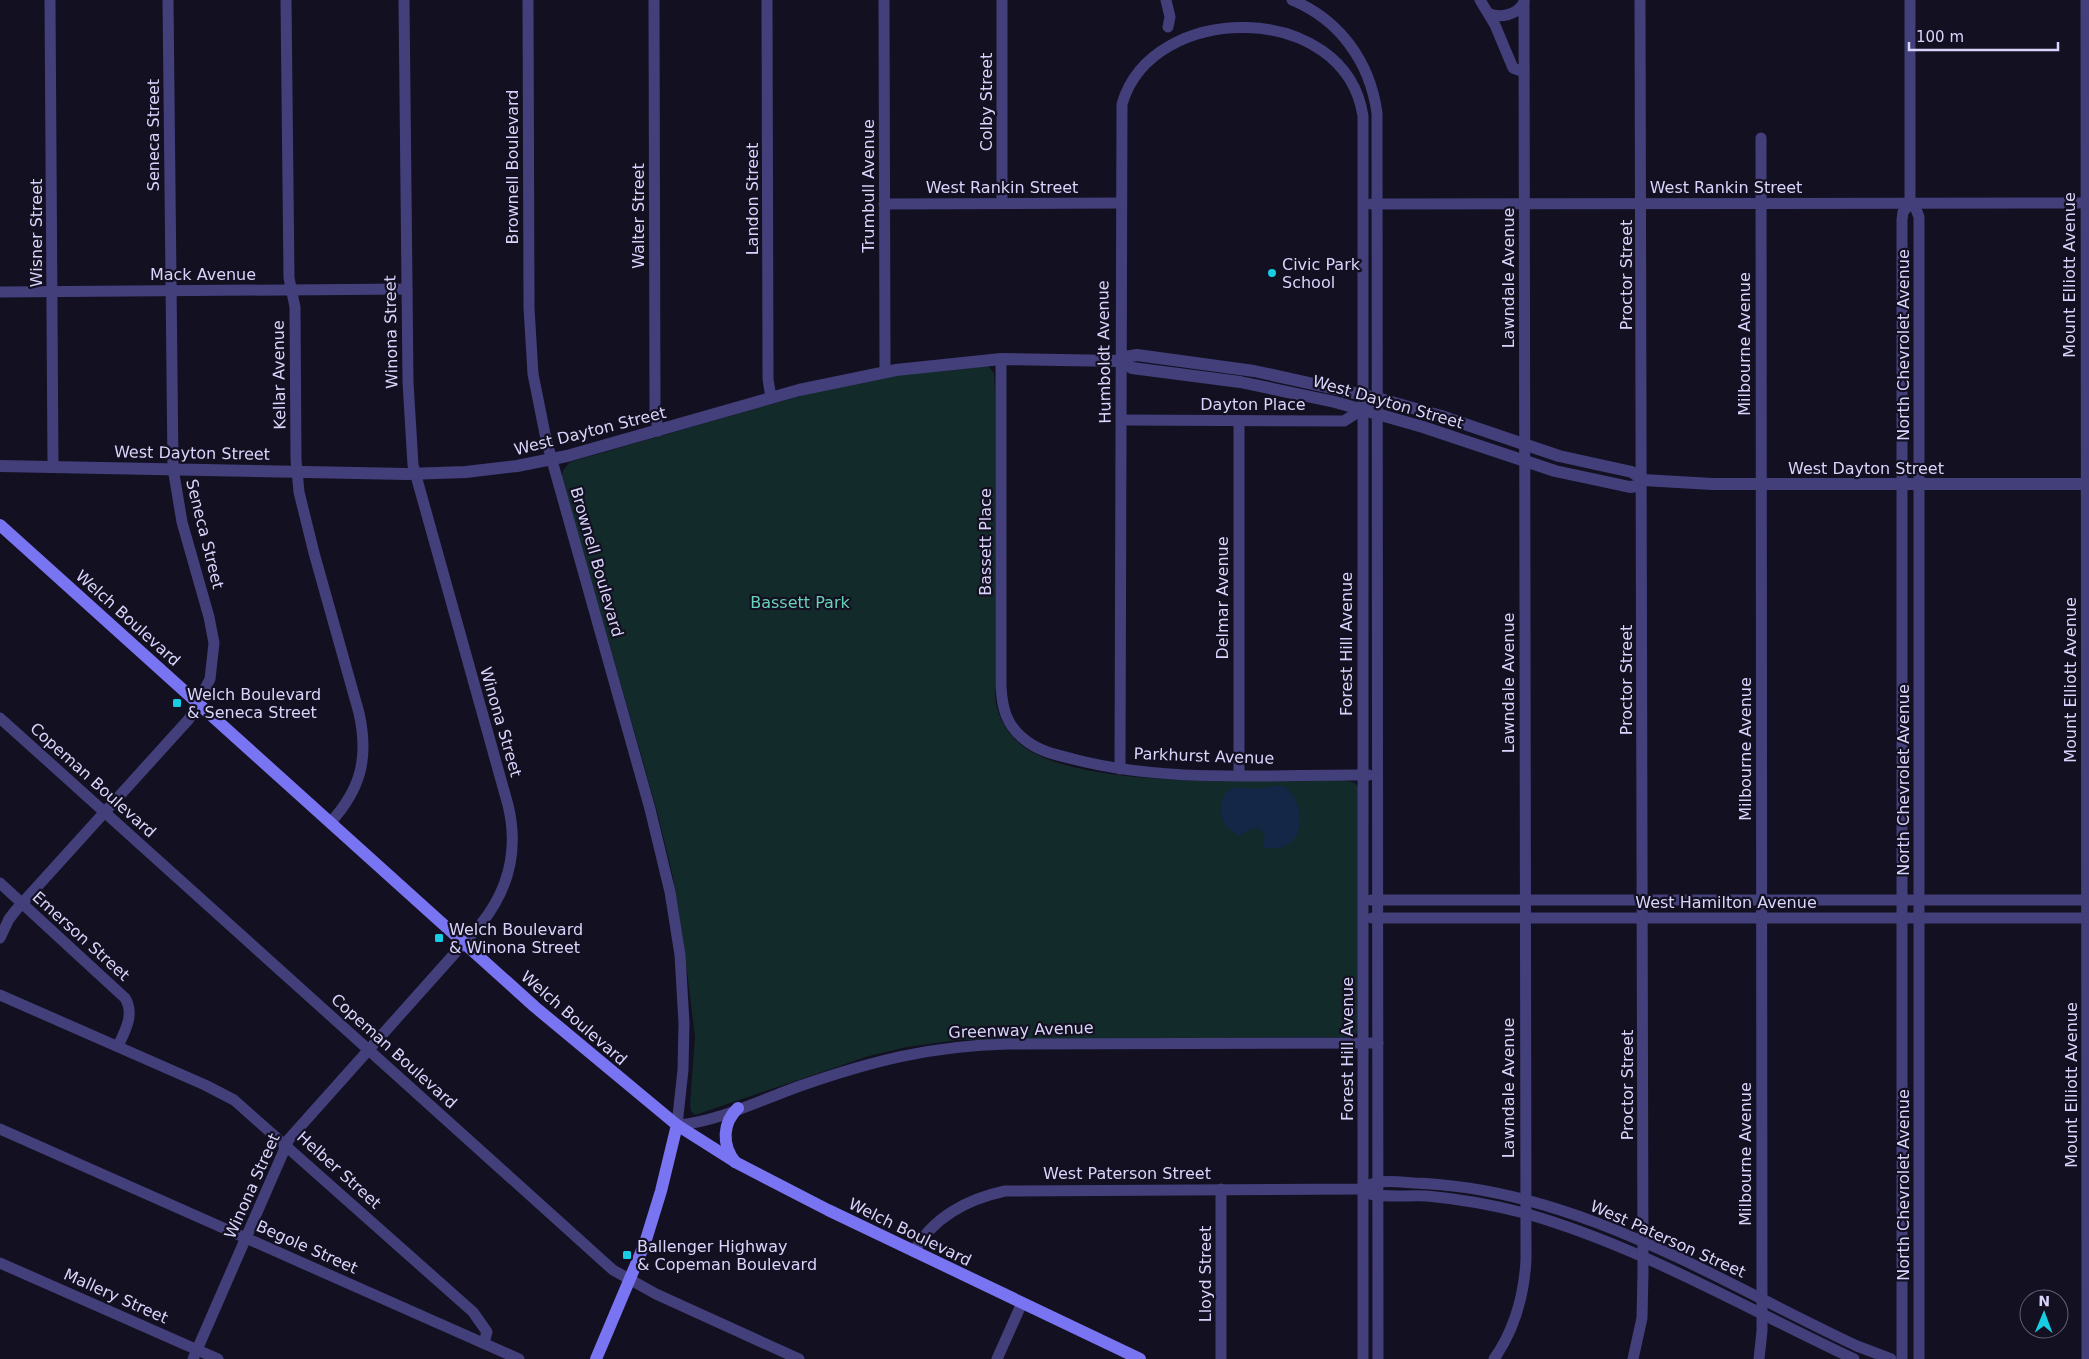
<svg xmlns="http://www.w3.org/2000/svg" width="2089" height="1359" font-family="'DejaVu Sans',sans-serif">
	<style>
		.green { fill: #132a2a }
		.water { fill: #142746 }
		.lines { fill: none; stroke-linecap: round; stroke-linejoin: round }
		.minor { stroke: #423f7b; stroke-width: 11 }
		.tertiary { stroke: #423f7b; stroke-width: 12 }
		.secondary { stroke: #7974f1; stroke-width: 12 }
		.poi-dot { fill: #17cde4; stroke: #131021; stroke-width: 2 }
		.labels { text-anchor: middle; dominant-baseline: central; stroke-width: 4.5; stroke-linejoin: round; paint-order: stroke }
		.street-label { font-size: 16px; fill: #d9d4fb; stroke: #131021 }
		.poi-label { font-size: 16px; fill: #d9d4fb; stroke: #131021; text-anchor: start }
		.park-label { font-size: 16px; fill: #67d3ba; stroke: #131021 }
	</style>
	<rect width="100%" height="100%" fill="#131021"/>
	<!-- green -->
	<path class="green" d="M988,366l6,7 1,19v302c1,20 10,37 25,50 51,41 198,37 264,37 19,-1 54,-5 71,2l3,4v246l-8,4 -392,3 -51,7 -38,9 -174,59 -4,-4 -1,-6 5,-68 -11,-90 -11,-70 -16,-66 -95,-334 1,-7 7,-8 237,-68 85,-18z"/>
	<!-- water -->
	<path class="water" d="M1272,786h12c27,20 20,72 -21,61l2,-13 -7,-6 -9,2 -11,6c-10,-9 -19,-14 -17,-29 4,-32 29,-12 51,-21z"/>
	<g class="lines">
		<!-- minor -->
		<g class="minor">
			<path d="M50,0l3,466"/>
			<path d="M286,0l3,278 6,29 1,153 3,32 15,61 45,160c10,45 2,76 -29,110"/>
			<path d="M528,0l1,308 4,66 13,65 104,370 20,83 10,63 4,68 -1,47 -6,55c40,-3 84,-25 123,-39 72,-25 130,-40 208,-42l370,-1"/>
			<path d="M654,0l1,410 3,21"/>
			<path d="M767,0l1,379 3,19"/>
			<path d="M884,0l1,372"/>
			<path d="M1002,0v203"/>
			<path d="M1166,0l4,17 -2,10"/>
			<path d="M1292,0c48,20 78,62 85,113l1,1246"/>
			<path d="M1480,0l15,25 18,43 11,4"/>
			<path d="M2086,0l1,1359"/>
			<path d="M1488,13c11,6 30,2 36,-11"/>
			<path d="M1910,203l6,6 3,8v1142"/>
			<path d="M884,204l236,-1"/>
			<path d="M1371,204l718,-1"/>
			<path d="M0,292l407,-3"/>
			<path d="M1001,359v327c1,21 5,39 23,53 14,12 32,16 49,20 96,25 198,15 296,16"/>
			<path d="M1122,420l222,1 22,-14"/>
			<path d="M1239,421v354"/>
			<path d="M0,718l613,552 43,24 143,65"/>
			<path d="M1120,769l2,-665c30,-104 223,-104 241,12v1243"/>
			<path d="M0,883l125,115c10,16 0,33 -7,48"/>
			<path d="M1371,900h718"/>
			<path d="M1372,918h717"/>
			<path d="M0,938l9,-19 7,-9 173,-191 21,-40 4,-36 -5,-26 -27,-95 -9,-54 -5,-468"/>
			<path d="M0,995l205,90 29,15 239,212 14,20 -3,11"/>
			<path d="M0,1129l519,230"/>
			<path d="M1221,1189v170"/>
			<path d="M1370,1194c19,4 39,1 57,2 33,3 66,9 97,17 116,33 221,95 330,146"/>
			<path d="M914,1252c18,-34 53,-53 91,-61l358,-2c12,-11 35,-7 51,-6 161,5 302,97 443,163l34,13"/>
			<path d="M0,1263l218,96"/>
			<path d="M193,1359l96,-220 192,-215c28,-35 38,-74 27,-119l-95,-340 -5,-83 -4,-382"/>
			<path d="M997,1359l25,-56"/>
			<path d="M1494,1359c21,-30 30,-64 32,-99l-2,-1260"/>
			<path d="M1633,1359l9,-41 1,-45 -3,-1273"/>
			<path d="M1759,1359l3,-28 -1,-1193"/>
			<path d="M1902,1359v-1139l1,-8 7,-9v-203"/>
		</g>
		<!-- tertiary -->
		<g class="tertiary">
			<path d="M1120,361l12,7 108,14 95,20 88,25 132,44 75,16 7,-1 6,-6"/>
			<path d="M0,466l407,8 59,-2 51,-6 50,-10 232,-66 97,-20 105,-11 119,2 4,-4 13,-2 117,16 123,27 64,18 118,40 73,16 11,8 69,4h377"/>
		</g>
		<!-- secondary -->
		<g class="secondary">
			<path d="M0,525l535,482 142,118 60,38 91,47 312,149"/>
			<path d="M735,1162c-13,-17 -13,-39 3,-54"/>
			<path d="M596,1359l49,-116 16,-52 16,-66"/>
		</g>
	</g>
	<!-- markers -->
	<g class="poi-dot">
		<circle cx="1272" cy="273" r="5"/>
		<rect x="172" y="698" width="10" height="10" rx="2.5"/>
		<rect x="434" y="933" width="10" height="10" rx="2.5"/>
		<rect x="622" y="1250" width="10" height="10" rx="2.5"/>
	</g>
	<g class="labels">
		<!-- street labels -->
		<g class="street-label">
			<text transform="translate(986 102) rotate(-90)">Colby Street</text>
			<text transform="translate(153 135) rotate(-90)">Seneca Street</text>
			<text transform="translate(512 167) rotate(-90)">Brownell Boulevard</text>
			<text transform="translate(868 186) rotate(-90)">Trumbull Avenue</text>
			<text x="1002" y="187">West Rankin Street</text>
			<text x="1726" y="187">West Rankin Street</text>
			<text transform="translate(752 199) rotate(-90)">Landon Street</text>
			<text transform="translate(638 216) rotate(-90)">Walter Street</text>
			<text transform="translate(36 233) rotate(-90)">Wisner Street</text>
			<text x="203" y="274">Mack Avenue</text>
			<text transform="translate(1626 275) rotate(-90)">Proctor Street</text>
			<text transform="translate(2069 275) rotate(-90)">Mount Elliott Avenue</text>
			<text transform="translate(1508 278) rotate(-90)">Lawndale Avenue</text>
			<text transform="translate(391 332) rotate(-91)">Winona Street</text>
			<text transform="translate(1744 344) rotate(-90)">Milbourne Avenue</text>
			<text transform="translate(1903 345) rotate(-90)">North Chevrolet Avenue</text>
			<text transform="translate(1104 352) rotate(-91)">Humboldt Avenue</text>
			<text transform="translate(279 375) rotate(-91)">Kellar Avenue</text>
			<text transform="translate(1388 402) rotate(16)">West Dayton Street</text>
			<text x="1253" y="404">Dayton Place</text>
			<text transform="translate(590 431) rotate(-14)">West Dayton Street</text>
			<text transform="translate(192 453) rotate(1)">West Dayton Street</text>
			<text x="1866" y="468">West Dayton Street</text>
			<text transform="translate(205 534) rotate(76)">Seneca Street</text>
			<text transform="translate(985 542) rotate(-90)">Bassett Place</text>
			<text transform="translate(597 562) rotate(74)">Brownell Boulevard</text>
			<text transform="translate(1222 598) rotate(-90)">Delmar Avenue</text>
			<text transform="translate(128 618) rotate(42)">Welch Boulevard</text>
			<text transform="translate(1346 644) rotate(-90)">Forest Hill Avenue</text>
			<text transform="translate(1626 680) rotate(-90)">Proctor Street</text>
			<text transform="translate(2070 680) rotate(-90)">Mount Elliott Avenue</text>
			<text transform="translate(1508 683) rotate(-90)">Lawndale Avenue</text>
			<text transform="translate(501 722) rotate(74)">Winona Street</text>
			<text transform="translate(1745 749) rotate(-90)">Milbourne Avenue</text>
			<text transform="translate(1204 756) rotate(2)">Parkhurst Avenue</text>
			<text transform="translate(93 780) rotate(42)">Copeman Boulevard</text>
			<text transform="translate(1903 780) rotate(-90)">North Chevrolet Avenue</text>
			<text x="1726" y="902">West Hamilton Avenue</text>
			<text transform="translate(81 936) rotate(42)">Emerson Street</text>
			<text transform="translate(574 1018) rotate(41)">Welch Boulevard</text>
			<text transform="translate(1021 1030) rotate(-2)">Greenway Avenue</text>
			<text transform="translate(1347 1049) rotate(-90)">Forest Hill Avenue</text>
			<text transform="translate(394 1051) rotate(42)">Copeman Boulevard</text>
			<text transform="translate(1627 1085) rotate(-90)">Proctor Street</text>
			<text transform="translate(2071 1085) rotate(-90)">Mount Elliott Avenue</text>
			<text transform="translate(1508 1088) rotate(-90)">Lawndale Avenue</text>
			<text transform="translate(1745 1154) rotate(-90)">Milbourne Avenue</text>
			<text transform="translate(339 1170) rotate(42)">Helber Street</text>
			<text x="1127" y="1173">West Paterson Street</text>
			<text transform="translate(1903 1185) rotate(-90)">North Chevrolet Avenue</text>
			<text transform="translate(252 1186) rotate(-66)">Winona Street</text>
			<text transform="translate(910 1232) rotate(26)">Welch Boulevard</text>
			<text transform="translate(1668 1239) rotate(24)">West Paterson Street</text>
			<text transform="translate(307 1247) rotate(24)">Begole Street</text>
			<text transform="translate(1205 1274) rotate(-90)">Lloyd Street</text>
			<text transform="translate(116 1296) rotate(24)">Mallery Street</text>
		</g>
		<!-- poi labels -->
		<g class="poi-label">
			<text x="1282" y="264">Civic Park<tspan x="1282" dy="18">School</tspan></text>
			<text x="187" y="694">Welch Boulevard<tspan x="187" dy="18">&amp; Seneca Street</tspan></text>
			<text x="449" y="929">Welch Boulevard<tspan x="449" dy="18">&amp; Winona Street</tspan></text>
			<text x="637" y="1246">Ballenger Highway<tspan x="637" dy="18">&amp; Copeman Boulevard</tspan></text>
		</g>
		<!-- park labels -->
		<g class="park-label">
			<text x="800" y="602">Bassett Park</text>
		</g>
	</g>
	<!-- north arrow -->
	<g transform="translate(2044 1314) rotate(1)"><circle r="24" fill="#131021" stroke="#625e78"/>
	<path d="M0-4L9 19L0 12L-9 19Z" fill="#17cde4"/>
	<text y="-8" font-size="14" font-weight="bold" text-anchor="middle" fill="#d9d4fb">N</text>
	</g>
	<!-- scale -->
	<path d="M1909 42v8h149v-8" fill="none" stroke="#d9d4fb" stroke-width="2.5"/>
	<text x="1916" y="42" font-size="15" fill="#d9d4fb" stroke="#131021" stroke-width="4" paint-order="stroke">100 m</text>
</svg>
